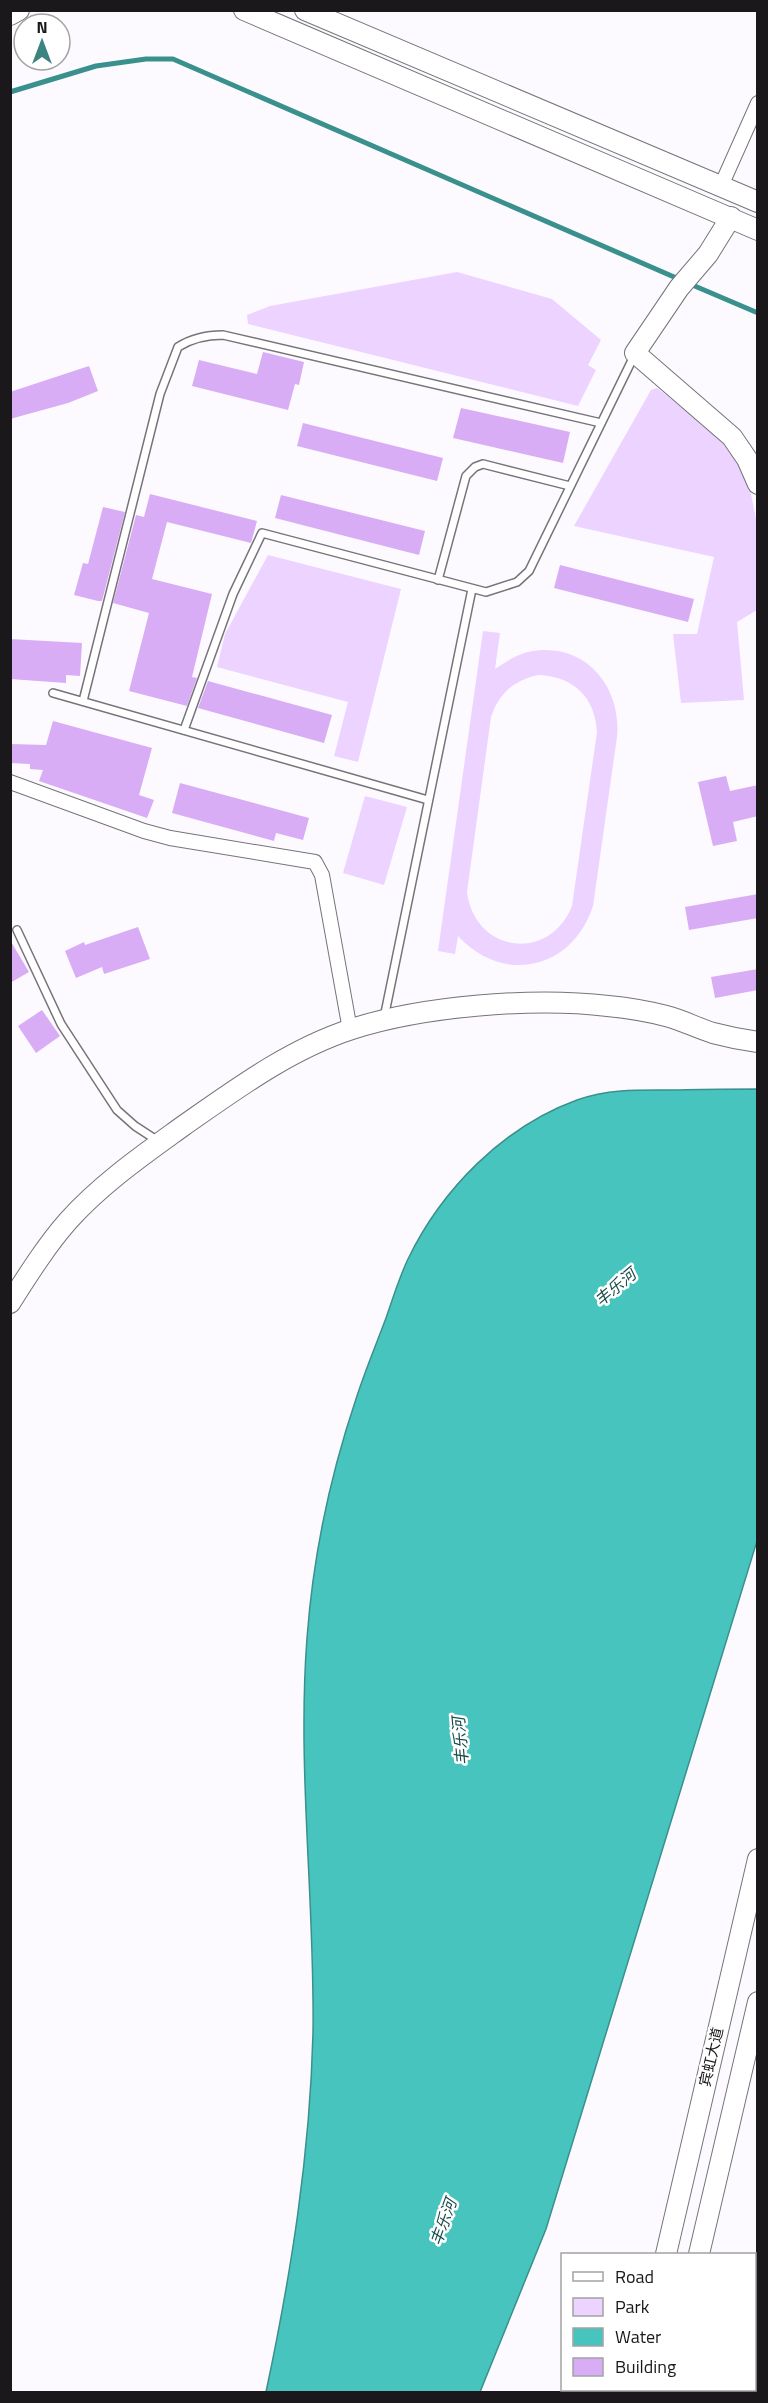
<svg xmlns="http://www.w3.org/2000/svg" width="768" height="2403" font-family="'Titillium Web','Noto Sans SC',sans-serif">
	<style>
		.green { fill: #edd3ff; fill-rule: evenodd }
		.water { fill: #48c4be; stroke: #3a908d; stroke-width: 1.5 }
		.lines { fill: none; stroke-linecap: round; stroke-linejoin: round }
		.stream { stroke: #3a908d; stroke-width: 5 }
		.building { fill: #d8adf5 }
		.lane-casing { stroke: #777479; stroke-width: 10 }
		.street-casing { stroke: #777479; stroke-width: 16 }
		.secondary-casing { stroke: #777479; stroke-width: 22 }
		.lane { stroke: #fff; stroke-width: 7 }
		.street { stroke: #fff; stroke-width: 14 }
		.secondary { stroke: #fff; stroke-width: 20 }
		.labels { text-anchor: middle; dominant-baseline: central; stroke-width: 5; stroke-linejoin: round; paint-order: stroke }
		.street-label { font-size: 15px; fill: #1a181b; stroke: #fff }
		.water-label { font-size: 16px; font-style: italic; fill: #174c4a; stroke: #fff }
	</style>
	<rect width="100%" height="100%" fill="#fcfaff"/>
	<!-- green -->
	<g class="green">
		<path d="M457,272l95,27 49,41 -13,25 8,5 -18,36 -330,-82 -1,-9 23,-9z"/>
		<path d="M657,388l70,55 21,36 9,45v86l-20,12 7,78 -63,3 -8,-69h24l17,-77 -140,-31 77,-136z"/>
		<path d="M268,555l133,34 -43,173 -24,-6 14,-54 -131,-35 8,-33z"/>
		<path d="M483,631l17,2 -5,36c10,-7 21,-14 33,-17 55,-12 94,33 89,85l-24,169c-21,64 -90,79 -135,30l-3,18 -17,-3zM539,675c35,2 56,22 58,57l-25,174c-23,57 -97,47 -105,-14l24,-175c8,-24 23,-37 48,-42z"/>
		<path d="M365,796l42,11 -23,78 -41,-12z"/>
	</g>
	<!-- water -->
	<path class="water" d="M757,1089v452l-211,688 -66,163h-214c25,-118 44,-237 47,-359 2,-132 -16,-263 -6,-395 6,-81 23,-162 49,-239 9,-28 20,-54 30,-81 7,-20 13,-40 22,-59 34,-70 95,-132 169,-159 33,-12 67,-10 102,-10 26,-1 52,-1 78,-1z"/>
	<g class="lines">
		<!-- stream -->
		<g class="stream">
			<path d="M10,92l86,-26 50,-7h27l508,221"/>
			<path d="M690,284l68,29"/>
		</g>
	</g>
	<!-- building -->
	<g class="building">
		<path d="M263,352l41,10 -5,23 -4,-1 -7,26 -96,-24 7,-26 58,14z"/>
		<path d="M89,366l9,25 -30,12 -58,16v-27z"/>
		<path d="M461,408l109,24 -7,31 -110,-25z"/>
		<path d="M303,423l140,35 -6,23 -140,-35z"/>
		<path d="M150,494l107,27 -6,22 -84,-21 -15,57 60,15 -20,83 5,1 -10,28 -58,-15 20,-78 -36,-10 23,-88 8,2z"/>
		<path d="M281,495l144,36 -6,24 -144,-37z"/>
		<path d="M103,507l22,5 -23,89h-4l-24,-6 9,-32 5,1z"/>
		<path d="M560,565l134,34 -6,23 -134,-34z"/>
		<path d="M10,639l72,4 -2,33 -14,-1v8l-56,-4z"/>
		<path d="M208,681l124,34 -8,28 -126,-35z"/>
		<path d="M53,721l99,27 -13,47 15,5 -7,18 -108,-37 4,-11 -13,-1v-5l-20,-1v-19l36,1z"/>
		<path d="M726,776l4,15 28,-6v31l-25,6 4,19 -24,5 -15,-64z"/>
		<path d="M180,783l129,35 -6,22 -27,-7 -2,8 -102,-28z"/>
		<path d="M758,894v24l-69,12 -4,-23z"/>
		<path d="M138,927l12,32 -46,15 -2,-7 -26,11 -11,-27 19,-9 1,3z"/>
		<path d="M10,940l19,32 -19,11z"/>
		<path d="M758,969v21l-43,8 -4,-21z"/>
		<path d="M42,1010l18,26 -24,17 -18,-27z"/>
	</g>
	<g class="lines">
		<defs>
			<g id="lane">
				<path d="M438,580l28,-104 9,-9 8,-3 87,22"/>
				<path d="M53,693l375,107"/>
				<path d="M83,701l77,-307 18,-47c14,-9 28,-12 45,-12l378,88"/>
				<path d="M184,730l49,-136 29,-61 224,59 31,-10 12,-11 105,-215"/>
				<path d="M17,930l44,94 41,63 15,23 18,16 23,15"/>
				<path d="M384,1018l88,-429"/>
			</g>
			<g id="street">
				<path d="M721,186l37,-83"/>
				<path d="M10,782l134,49 26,7 145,24 7,13 28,155"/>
			</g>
			<g id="secondary">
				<path d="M244,10l514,220"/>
				<path d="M305,10l453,192"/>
				<path d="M10,15l9,-5"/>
				<path d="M731,217l-23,37 -29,34 -44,65 97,84 15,22 11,25"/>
				<path d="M10,1303c18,-28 36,-57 58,-82 33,-37 75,-66 115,-95 53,-37 107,-77 169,-97 71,-23 182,-32 256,-23 20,2 39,5 58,10 16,4 31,12 47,17 15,4 30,7 45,9"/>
				<path d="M666,2254l92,-395"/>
				<path d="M699,2254l59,-252"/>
				<path d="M636,2392l1,-2"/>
				<path d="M670,2392v-2"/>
			</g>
		</defs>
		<!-- lane casing -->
		<use href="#lane" class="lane-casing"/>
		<!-- street casing -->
		<use href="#street" class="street-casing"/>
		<!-- secondary casing -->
		<use href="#secondary" class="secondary-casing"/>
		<!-- lane -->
		<use href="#lane" class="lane"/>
		<!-- street -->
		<use href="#street" class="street"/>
		<!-- secondary -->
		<use href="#secondary" class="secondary"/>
	</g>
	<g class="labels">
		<!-- street labels -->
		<g class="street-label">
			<text transform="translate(711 2057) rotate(-77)">宾虹大道</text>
		</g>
		<!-- water labels -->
		<g class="water-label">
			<text transform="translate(615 1287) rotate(-40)">丰乐河</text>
			<text transform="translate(460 1741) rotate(-95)">丰乐河</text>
			<text transform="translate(443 2222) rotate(-70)">丰乐河</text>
		</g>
	</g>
	<!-- border -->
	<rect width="768" height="2403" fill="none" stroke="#1a181b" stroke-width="24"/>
	<!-- legend -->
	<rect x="561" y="2253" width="195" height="138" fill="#ffffff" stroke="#a3a3a4" stroke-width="1.5"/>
	<rect x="573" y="2272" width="30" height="9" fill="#ffffff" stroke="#a3a3a4" stroke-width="1.5"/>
	<text x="615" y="2283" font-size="18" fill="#1a181b">Road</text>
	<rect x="573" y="2298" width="30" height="18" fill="#edd3ff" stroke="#a3a3a4" stroke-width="1.5"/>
	<text x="615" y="2313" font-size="18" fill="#1a181b">Park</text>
	<rect x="573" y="2328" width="30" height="18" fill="#48c4be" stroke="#a3a3a4" stroke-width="1.5"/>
	<text x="615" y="2343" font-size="18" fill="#1a181b">Water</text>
	<rect x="573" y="2358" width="30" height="18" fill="#d8adf5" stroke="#a3a3a4" stroke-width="1.5"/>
	<text x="615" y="2373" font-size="18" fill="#1a181b">Building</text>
	<!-- north arrow -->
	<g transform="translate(42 42)"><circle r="28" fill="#ffffff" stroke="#a3a3a4" stroke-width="1.5"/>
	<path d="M0-4.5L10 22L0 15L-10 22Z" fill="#3c8480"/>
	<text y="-9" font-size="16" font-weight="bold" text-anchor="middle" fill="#1a181b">N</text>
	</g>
</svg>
